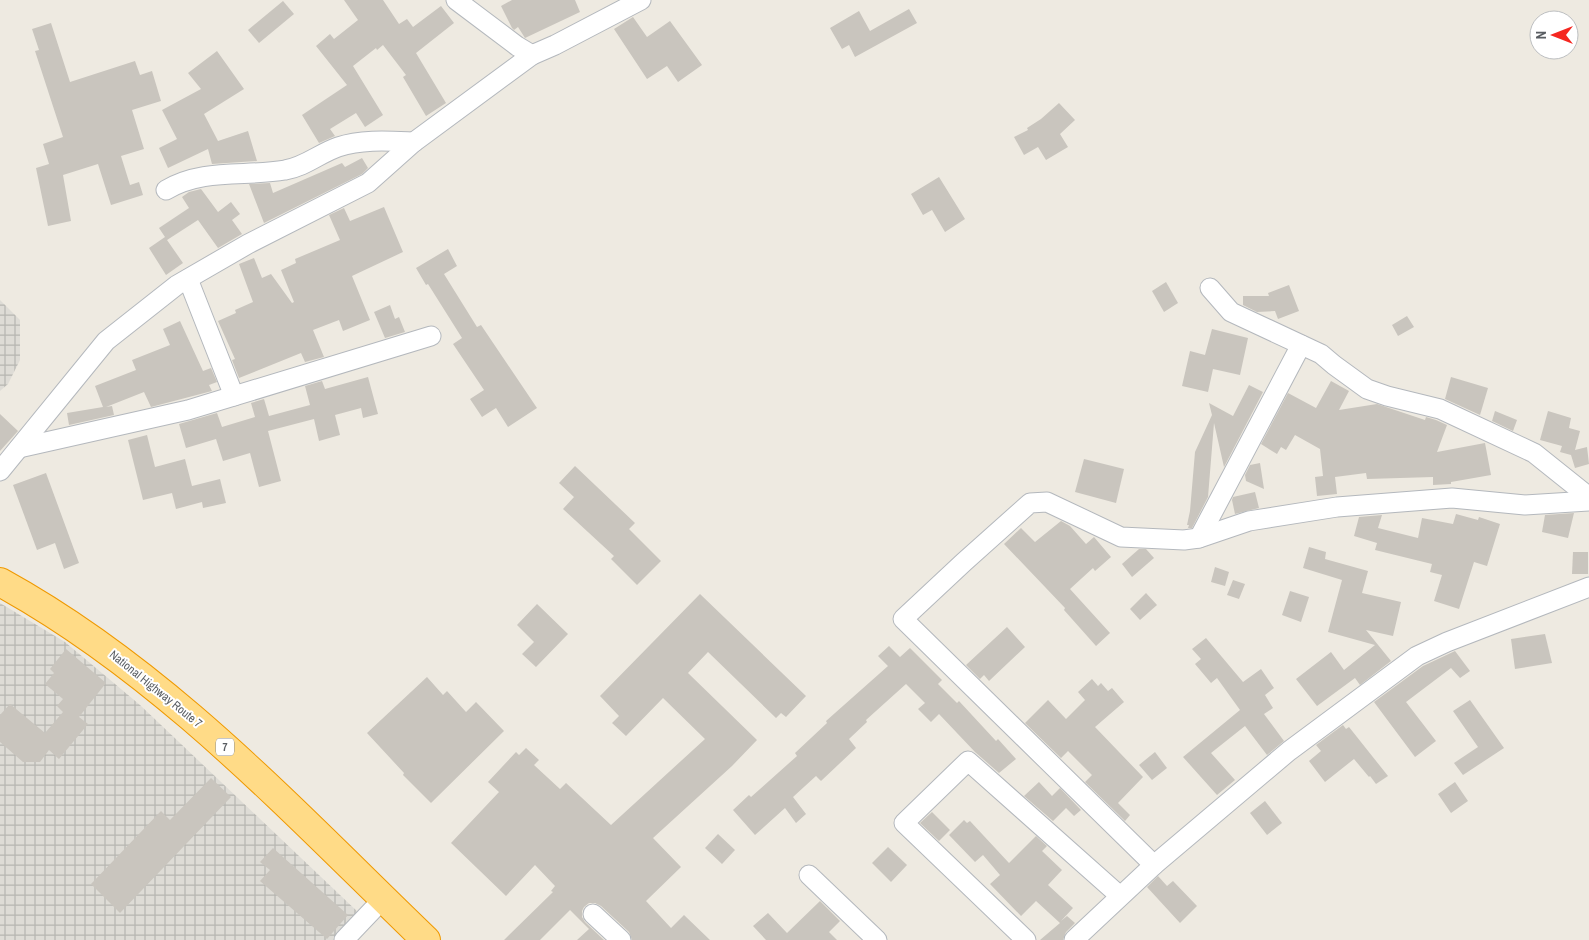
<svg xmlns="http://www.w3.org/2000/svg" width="1589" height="940" font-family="'Archivo Narrow',sans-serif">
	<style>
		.industrial { fill: url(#industrial-grid) }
		.building { fill: #c9c5be }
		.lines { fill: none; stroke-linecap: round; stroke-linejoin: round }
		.minor-casing { stroke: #b4b8bd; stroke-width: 21 }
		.highway-casing { stroke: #ef9900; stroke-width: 30 }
		.minor { stroke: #fff; stroke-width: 19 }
		.highway { stroke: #ffdb87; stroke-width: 28 }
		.labels { text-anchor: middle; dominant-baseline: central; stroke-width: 4; stroke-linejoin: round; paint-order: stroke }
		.shield { fill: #fff; stroke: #8c8e92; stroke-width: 1 }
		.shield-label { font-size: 11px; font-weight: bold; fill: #5a5e63 }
		.street-label { font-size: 12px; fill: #5a5e63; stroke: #fff }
	</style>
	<defs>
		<pattern id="industrial-grid" width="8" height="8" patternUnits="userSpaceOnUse" patternTransform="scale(1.25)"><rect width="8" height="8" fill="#dedcd6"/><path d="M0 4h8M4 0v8" fill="none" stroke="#b7b6b1"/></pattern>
	</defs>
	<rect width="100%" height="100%" fill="#eeeae1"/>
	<!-- industrial -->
	<g class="industrial">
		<path d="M0,300l20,20v40l-12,24 -8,7z"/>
		<path d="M0,603l65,39 75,63 220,209 -26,26h-334z"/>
	</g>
	<!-- building -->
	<g class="building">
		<path d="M344,0h39l16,24 8,-5 6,8 28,-21 13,17 -38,30 30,50 -20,13 -23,-39 3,-2 -23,-30 -6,5 -1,-2 -23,18 30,49 -18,12 -9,-14 -26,16 5,7 -16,7 -17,-28 45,-30 -31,-39 14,-12 4,5 24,-19z"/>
		<path d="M512,0h63l5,12 -55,26 -7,-11 -4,3 -2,-2 -11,-22z"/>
		<path d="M283,1l11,13 -35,29 -11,-13z"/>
		<path d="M909,9l8,14 -62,34 -6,-12 -7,4 -12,-21 29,-17 11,20z"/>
		<path d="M633,17l14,20 23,-16 32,44 -24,17 -11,-16 -20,13 -33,-50z"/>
		<path d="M51,23l19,59 65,-21 5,14 12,-4 9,30 -29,9 12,39 -23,7 9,29 9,-3 4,13 -32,10 -13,-41 -35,11 8,46 -23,5 -12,-58 13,-4 -6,-20 20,-7 -28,-86 4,-1 -7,-21z"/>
		<path d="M217,51l27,38 -40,25 14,27 30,-10 9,30 -45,3 -4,-15 -40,19 -9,-20 18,-9 -15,-29 39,-21 -13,-16z"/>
		<path d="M1059,103l16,17 -15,14 8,13 -22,13 -8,-13 -14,8 -10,-18 14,-7 -1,-2 14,-9z"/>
		<path d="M362,158l6,10 -6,6 -98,49 -15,-39 21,-1 3,10 69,-30 3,4z"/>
		<path d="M939,177l26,42 -20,13 -13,-22 -9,5 -12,-21z"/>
		<path d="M201,189l17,23 13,-10 9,12 -8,6 10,14 -24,14 -20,-28 -31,20 16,23 -17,12 -17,-27 16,-11 -6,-9 30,-20 -7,-11 7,-5z"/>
		<path d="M384,207l19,45 -51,24 18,44 -27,11 -4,-11 -26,10 11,27 -19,5 -4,-9 -62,25 -7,-18 3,-1 -17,-38 18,-8 -1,-3 18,-8 -14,-38 15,-6 8,20 9,-4 21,29 2,-1 -13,-32 15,-7 -1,-4 45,-19 -11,-25 15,-7 6,13z"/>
		<path d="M448,249l9,17 -13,8 33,53 4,-2 56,83 -29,19 -12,-19 -14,9 -12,-18 14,-9 -31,-46 9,-6 -34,-54 -2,1 -10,-17z"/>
		<path d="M1166,282l12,21 -14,9 -12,-21z"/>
		<path d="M1289,285l10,26 -21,8 -3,-8 -18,1 -14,-7v-9h26l-1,-3z"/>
		<path d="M390,305l5,14 4,-2 6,15 -20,6 -11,-26z"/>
		<path d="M1407,316l7,11 -16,9 -6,-11z"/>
		<path d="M180,321l23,50 8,-3 6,14 -8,3 3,6 -61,16 -7,-15 -38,15 6,-1 2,9 -45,10 -2,-12 36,-6 -8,-21 41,-16 -4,-10 38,-15 -7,-16z"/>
		<path d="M1212,329l36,9 -8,37 -27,-6 -5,23 -26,-6 8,-35 15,4z"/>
		<path d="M368,377l10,37 -15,4 -2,-10 -26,7 5,20 -21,6 -5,-22 -46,12 13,50 -22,6 -9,-34 -27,8 -7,-22 -30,9 -7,-24 38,-11 5,14 33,-10 -4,-14 13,-4 5,17 41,-11 -5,-19 17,-5 3,8z"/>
		<path d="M1451,377l37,11 -8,27 -35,-16z"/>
		<path d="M1331,381l18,10 -10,19 38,-6 48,16 1,-3 10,3 11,5 -10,27 48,-9 6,32 -40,7v2l-18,1v-8l-66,2 -1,-6 -31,4 2,17 -20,2 -2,-19 8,-1 -3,-27 -25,-14 -9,15 -5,-3 -4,7 -16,-10 27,-51 28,15z"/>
		<path d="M1249,385l14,7 -39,75 -10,-44 -6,74 -16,31h-4l1,-3h-2l3,-14 5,-59 17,-37 -3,-12 24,13z"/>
		<path d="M1495,411l22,9 -4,11 -21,-10z"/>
		<path d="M1548,411l23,7 -2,10 11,3 -5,19 12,-3 2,17 -14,4 -4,-13 -11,-3 2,-6 -22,-6z"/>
		<path d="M0,414l18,17 -18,20z"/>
		<path d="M147,435l8,32 30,-8 7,27 28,-7 6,24 -23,5 -1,-6 -26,7 -4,-16 -29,7 -15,-60z"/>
		<path d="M1084,459l40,10 -8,34 -41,-11z"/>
		<path d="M1260,463l4,26 -18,-8 -1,-6 5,-10z"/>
		<path d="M575,466l60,57 -6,6 32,32 -24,24 -26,-26 3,-3 -51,-47 11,-12 -15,-14z"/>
		<path d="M46,473l33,90 -15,6 -9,-26 -18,7 -24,-65z"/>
		<path d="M1255,492l4,16 -24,6 -3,-14 1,-3z"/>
		<path d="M1574,513l-6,25 -26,-6 3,-17z"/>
		<path d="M1456,514l22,6 1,-3 21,7 -13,42 -13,-4 -15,47 -25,-8 8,-26 -12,-3 2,-8 -57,-14 2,-7 -23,-7 5,-19 23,-2 -4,13 40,10 4,-20 31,6z"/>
		<path d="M1061,521l9,5 16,18 8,-7 17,20 -16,14 -2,-3 -23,21 40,44 -14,13 -32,-36 1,-2 -61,-64 17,-16 14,14z"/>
		<path d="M1309,547l17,5 -1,7 43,12 -6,22 39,9 -8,34 -27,-6 25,31 -31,24 -5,-7 -38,28 -21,-27 35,-27 13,18 31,-25 -47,-13 14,-52 -39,-12z"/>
		<path d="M1139,549h7l8,9 -22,19 -10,-13z"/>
		<path d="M1573,552h15v22h-16z"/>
		<path d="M1215,567l14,5 -4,14 -14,-4z"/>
		<path d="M1233,580l12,4 -6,15 -12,-4z"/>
		<path d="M1290,591l19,6 -8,25 -19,-7z"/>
		<path d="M1146,593l11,12 -17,15 -10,-11z"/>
		<path d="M700,594l106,102 -20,21 -5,-4 -5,5 -68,-66 -20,21 69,67 -25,26 -79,72 28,29 -35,34 25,27 13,-13 26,25h-78l-3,-8 -28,-26 -6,-3h-6l-5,4 -2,4v6l3,5 19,18h-27l12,-11 -19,-19 -30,30h-36l49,-48 -2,-1 4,-5 -20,-21 -29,31 -55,-53 48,-51 -11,-10 28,-30 3,3 7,-7 13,12 -5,5 26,24 6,-6 45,42 94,-86 -42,-41 -37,38 -14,-13 7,-7 -19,-20z"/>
		<path d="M537,604l31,30 -32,33 -14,-13 12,-12 -17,-17z"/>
		<path d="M1007,627l18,20 -36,34 -5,-6 -4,4 -14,-14z"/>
		<path d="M1545,634l7,29 -37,6 -4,-30z"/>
		<path d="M1206,638l37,44 18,-13 13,19 -9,7 8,13 -9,6 20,27 -17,14 -22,-29 -34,27 24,27 -18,15 -34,-38 57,-47 -23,-32 -6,5 -16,-19 6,-5 -9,-10z"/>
		<path d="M889,646l11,11 10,-9 32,32 -4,4 19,19 2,-2 37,40 2,-2 18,20 -17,14 -24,-21 -36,-38 -8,8 -13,-13 7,-6 -19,-19 -40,36 1,2 -18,17 7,9 -35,33 -5,-5 -23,21 13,17 -10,9 -11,-15 -30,27 -22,-25 16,-15 2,2 46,-41 -2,-3 32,-30 -1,-2 62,-55 -10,-10z"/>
		<path d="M66,649l40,34 -27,34 9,7 -29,35 -10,-9 -9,12h-17l-23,-20v-27l10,-11 35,29 18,-21 -6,-6 6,-7 -18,-15 9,-11 -4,-4z"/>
		<path d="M1455,651l15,20 -10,7 -9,-10 -45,34 30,39 -21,16 -41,-55 49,-36z"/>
		<path d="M427,677l16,18 4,-4 19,21 10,-10 28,29 -73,72 -28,-28 1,-2 -37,-40z"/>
		<path d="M1092,679l6,7 3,-3 7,8 4,-3 12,14 -29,25 48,50 -25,26 12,12 -5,6 -40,-39 7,-7 -24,-24 -7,7 -36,-35 23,-23 18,19 19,-19 -7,-8z"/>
		<path d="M1470,700l34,48 -41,27 -9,-12 24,-16 -25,-36z"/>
		<path d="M1343,725l3,4 3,-2 39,49 -12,8 -6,-8 -1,1 -15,-18 -29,23 -16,-21 12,-10 -5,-6z"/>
		<path d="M1155,752l12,16 -15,12 -13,-15z"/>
		<path d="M211,778l20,19 -111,116 -29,-29 70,-73 9,9z"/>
		<path d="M1039,782l13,14 8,-8 21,22 -7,6 -8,-8 -13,13 -29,-25z"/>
		<path d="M1455,782l13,19 -17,12 -13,-19z"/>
		<path d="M1265,801l17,22 -15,12 -17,-22z"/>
		<path d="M932,812l18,18 -11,11 -19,-18z"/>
		<path d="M964,820l3,3 3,-2 39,42 27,-27 11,10 -5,5 20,19 -14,15 25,23 -12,13 6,-5 8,7 -9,9 -3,8h-23l20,-17 -24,-22 -15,15 -31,-32 10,-9 -17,-20 -8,7 -26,-27z"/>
		<path d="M718,834l17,16 -13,14 -17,-16z"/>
		<path d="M888,847l19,18 -16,17 -19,-19z"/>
		<path d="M273,848l75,67 -21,24 -67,-58 10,-11 -10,-8z"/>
		<path d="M1158,876l9,10 6,-5 24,25 -17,17 -33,-36z"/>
		<path d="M820,901l20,20 -11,11 8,8h-71l-13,-14 15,-13 19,20z"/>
	</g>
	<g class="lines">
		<defs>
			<g id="minor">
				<path d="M456,0l61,46 15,9"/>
				<path d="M166,190c37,-22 79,-13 119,-20 20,-3 35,-17 53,-23 24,-8 51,-6 76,-5"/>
				<path d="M188,279l46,117"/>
				<path d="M1210,288l21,24 90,42 13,11 33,24 20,7 53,13 94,44 55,44"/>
				<path d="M19,448l169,-38 243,-74"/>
				<path d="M0,471l106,-130 71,-56 71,-41 120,-61 46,-41 118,-87 23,-10 86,-45"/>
				<path d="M1199,538l102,-193"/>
				<path d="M1154,865l-251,-246 61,-57 66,-59 17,-1 74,35 63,3 15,-2 50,-17 88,-14 115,-9 73,7 64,-4"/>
				<path d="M809,875l68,65"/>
				<path d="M593,914l28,26"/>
				<path d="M344,940l40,-42"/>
				<path d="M1026,940l-122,-117 64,-62 152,135"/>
				<path d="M1074,940l80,-75 135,-114 128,-95 30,-14 142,-55"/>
			</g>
			<path id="highway" d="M0,582c164,90 292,229 426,358"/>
		</defs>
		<!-- minor casing -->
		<use href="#minor" class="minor-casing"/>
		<!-- highway casing -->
		<use href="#highway" class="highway-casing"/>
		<!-- minor -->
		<use href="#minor" class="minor"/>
		<!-- highway -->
		<use href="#highway" class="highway"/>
	</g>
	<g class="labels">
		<!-- shield labels -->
		<rect class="shield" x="216" y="738.5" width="18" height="17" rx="4"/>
		<g class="shield-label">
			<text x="225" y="747">7</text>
		</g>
		<!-- street labels -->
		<g class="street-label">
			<text transform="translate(156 689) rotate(39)">National Highway Route 7</text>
		</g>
	</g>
	<!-- north arrow -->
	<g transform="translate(1554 35) rotate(270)"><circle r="24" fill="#ffffff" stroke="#bdbfc1"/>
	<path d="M0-4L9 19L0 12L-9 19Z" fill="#f52720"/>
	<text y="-8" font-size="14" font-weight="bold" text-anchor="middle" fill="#5a5e63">N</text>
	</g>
</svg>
